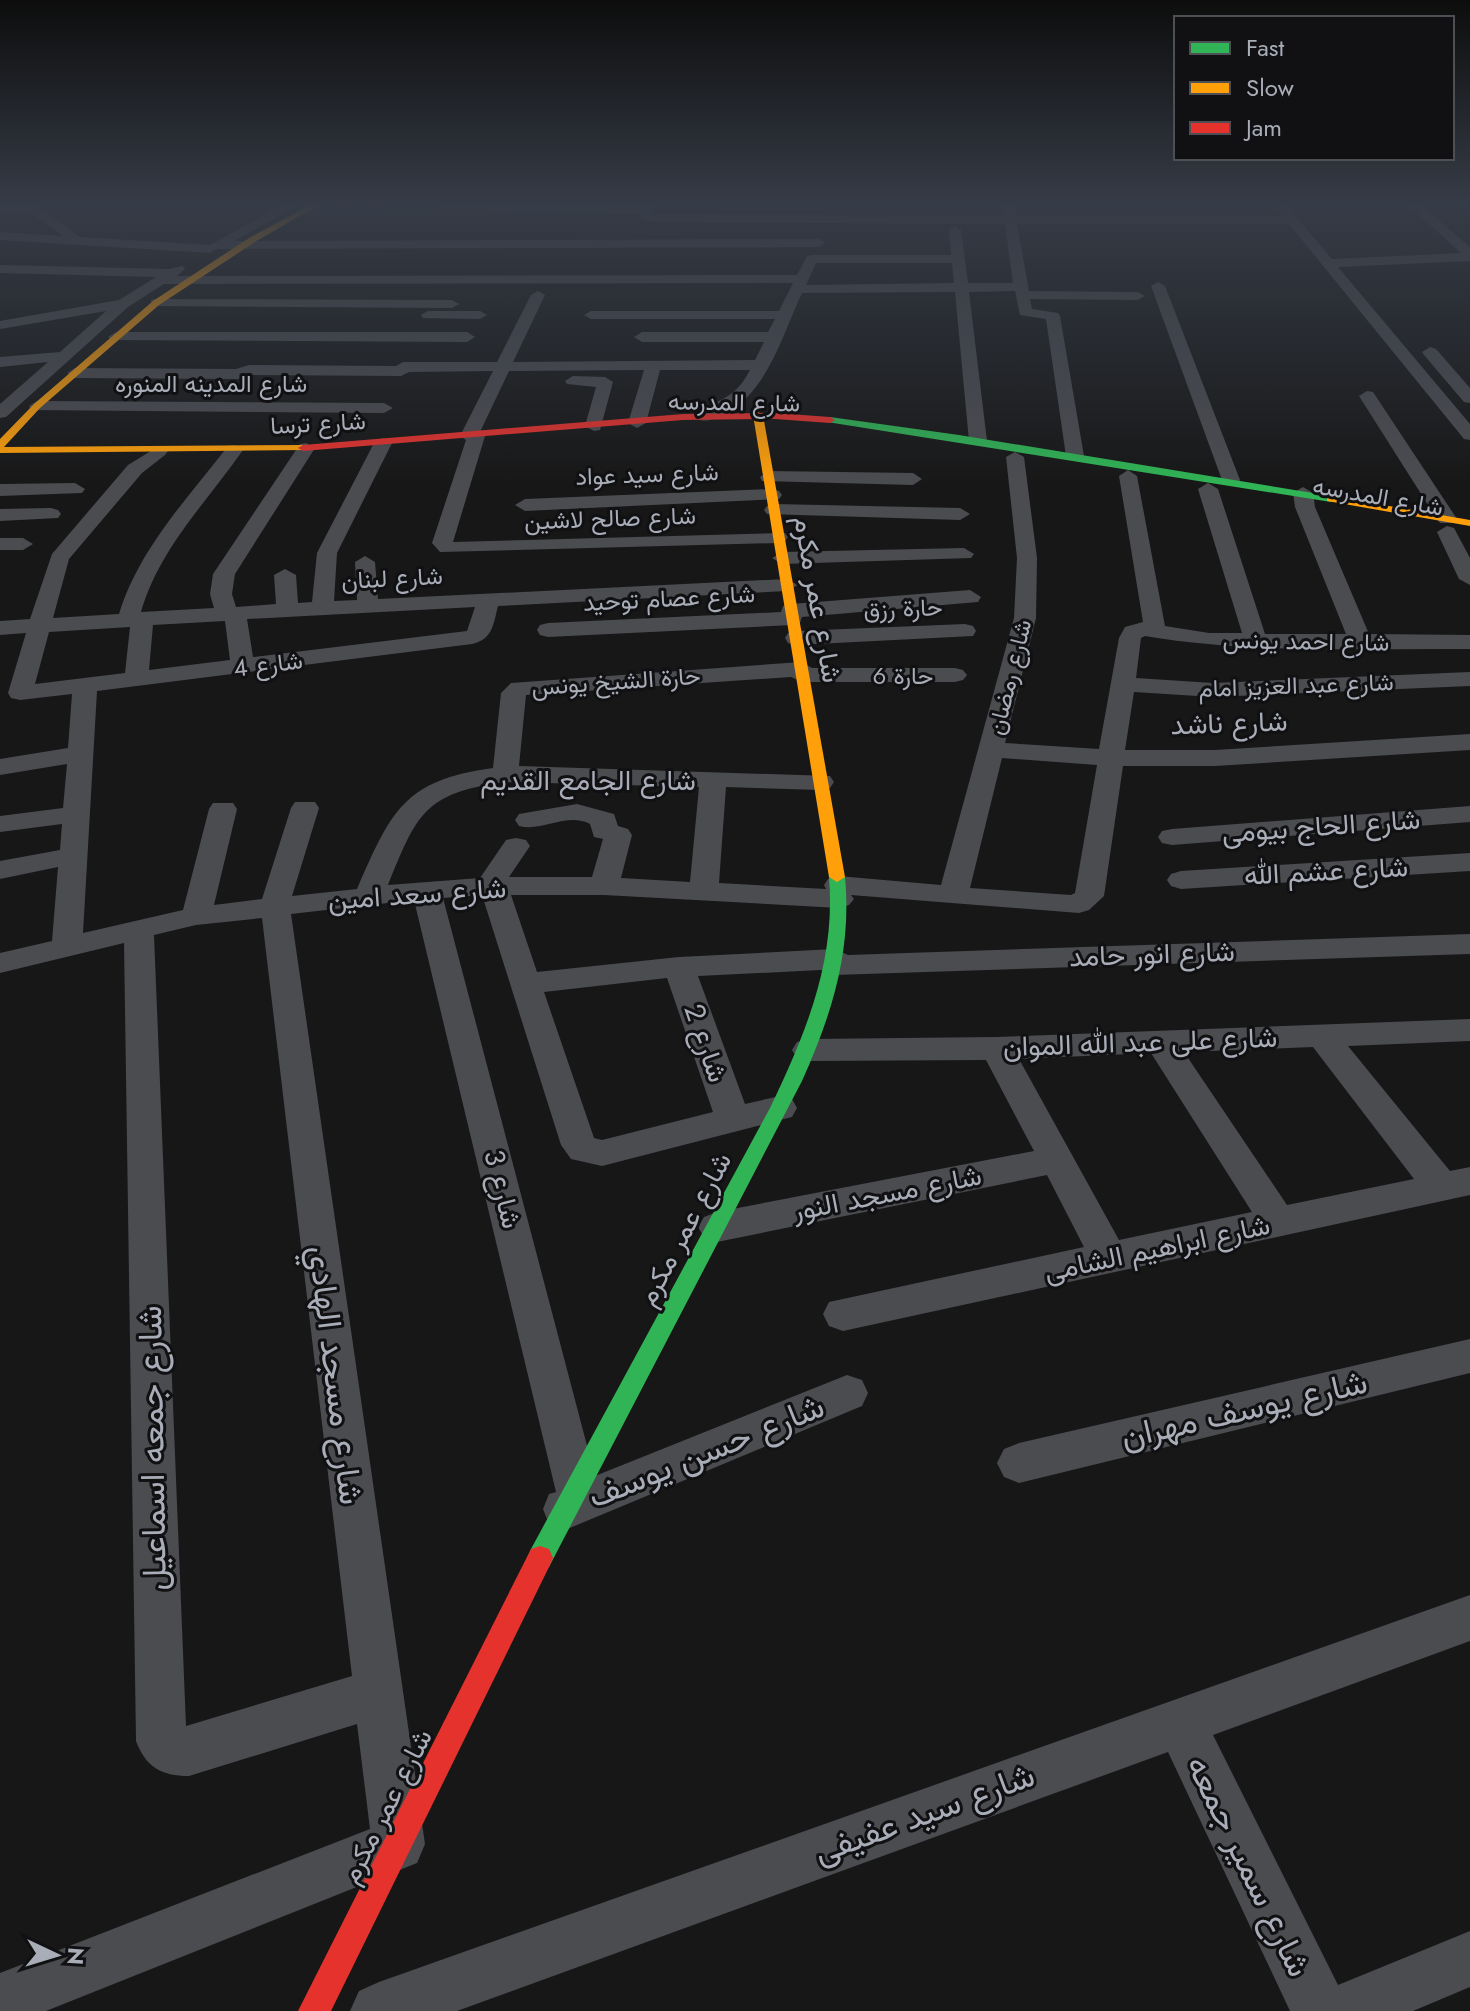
<svg xmlns="http://www.w3.org/2000/svg" width="1470" height="2011" font-family="Jost,Vazirmatn,sans-serif">
	<style>
		.lines { fill: none; stroke-linecap: round; stroke-linejoin: round }
		.street { fill: #4b4c50; fill-rule: evenodd }
		.fast { fill: #30b455; fill-rule: evenodd }
		.slow { fill: #ff9f0a; fill-rule: evenodd }
		.jam { fill: #e5322d; fill-rule: evenodd }
		.labels { text-anchor: middle; dominant-baseline: central; stroke-width: 6; stroke-linejoin: round; paint-order: stroke }
		.far-street-label { font-size: 24px; fill: #a8adb8; stroke: #111113 }
		.street-label { font-size: 28px; fill: #a8adb8; stroke: #111113 }
		.near-street-label { font-size: 34px; fill: #a8adb8; stroke: #111113 }
	</style>
	<rect width="100%" height="100%" fill="#171717"/>
	<g class="lines">
		<!-- street -->
		<g class="street">
			<path d="M0,205h37l43,32 130,8 73,-40h15l-64,36 585,-2 6,4 -6,4 -603,2 -6,4 -210,-13v-8l63,4 -31,-23h-32z"/>
			<path d="M655,205l-2,9 351,2 -2,-11h12l2,11h267l-9,-11h12l46,54 129,-6 -53,-48h13l49,42v14l-132,6 132,157v16l-6,-1 -175,-215h-272l12,67 109,1 7,4 -7,4 -108,-1 2,10 26,4 2,3 24,140 -3,4h-12l-3,-4 -20,-137 -26,-4 -5,-24 -46,1 18,149 -9,5 -9,-5 -14,-149 -153,1c-20,42 -34,99 -78,121 -9,4 -14,8 -24,6l-3,-4c20,-20 36,-13 53,-46h-90l-14,53 -9,5 -9,-5 16,-53 -135,1 -29,61 5,4 -32,106 332,-9 3,4 -3,4 -7,2 -338,9 -8,-9 34,-103 -6,-4 33,-65 -84,1 -8,4 -150,-1 -13,4 -163,-1 -8,-5 8,-5 161,1 13,-4 147,1 7,-4h94l34,-67 7,-4 7,4 -32,67 242,-2 9,-18h-122l-8,-5 8,-5h126l7,-13h-184l-7,-4 7,-4h188l14,-28 -629,1 -36,23 -122,110 -6,1v-14l48,-42 -48,5v-10l60,-5 46,-41 -106,18v-8l119,-21 37,-23 -156,-4v-8l169,4 14,-3 2,3 -8,7 620,-1 10,-19 5,-1h139l-2,-25 6,-4 6,4 7,53h45l-8,-59 -354,-2 -9,-2 -1,-6 -337,1 -6,-4 6,-4zM816,263h136l2,20 -148,2z"/>
			<path d="M1158,282l7,4 75,194 -2,4h-14l-2,-4 -71,-194z"/>
			<path d="M156,299l296,1 7,4 -7,4 -301,-2v-6z"/>
			<path d="M428,311h52l7,4 -7,4 -57,-1 -2,-3z"/>
			<path d="M116,332h351l8,5 -8,5 -356,-2 -3,-3z"/>
			<path d="M1430,347l6,2 34,39v15l-6,-1 -40,-47 -2,-3z"/>
			<path d="M573,376l32,1 8,5 -13,48 -6,1 -9,-5 11,-39 -29,-3 -2,-3z"/>
			<path d="M1367,391l6,1 84,127 -3,4h-14l-3,-4 -78,-123z"/>
			<path d="M37,401l347,2 9,5 -9,5 -353,-3 -2,-4z"/>
			<path d="M383,438l9,5 -55,110 -3,48 23,-1 -2,-38 10,-6 10,6 3,37 409,-20 11,6 -11,6 -289,15c-5,19 -5,33 -26,38l-375,47 -14,242 100,-23 26,-101 4,-6h20l4,6 -23,96 48,-6 29,-91 4,-6h20l4,6 -27,88 65,-7c34,-77 46,-109 136,-121l8,-75 10,-10 290,-21 11,6h143l8,2 4,5 -4,5 -8,2h-153l-11,-5 -265,18 -7,71 311,10 4,6 -4,6 -9,2 -95,-3 -7,96 107,6 -2,-4 4,-6 10,-3 103,9 73,-267 3,-60 -11,-101 9,-5 9,5 13,101 -1,60 -31,125 94,6 20,-111 6,-11 18,-5 -24,-146 9,-6 9,6 28,150 44,7h33l-44,-144 10,-6 10,6 47,145h81l-51,-127 -2,-14 10,-6 10,6 2,14 54,127 101,1v14c-109,-1 -218,5 -325,-13l-4,2 -5,40 77,5 257,-11v14l-257,11 -79,-5 -9,58h90l255,-16v16l-255,16h-92l-19,130 -15,14 -10,3 -228,-18 3,4 -5,6 -10,3 -235,-13h-93l26,77 142,-15 156,-8 13,6 622,-21v20l-636,21 -13,-5 -123,6 47,128 35,-8 12,3 5,9 -5,9 -12,3 -178,46 -31,-7 -10,-14 -79,-250 -39,3 152,578 252,-101 15,5 6,13 -6,13 -297,124 -16,-6 -6,-15 6,-15 7,-2 -142,-592 -123,14 134,930 -8,19 -371,148h-46v-38l370,-144 -13,-105 -168,52c-28,0 -43,-9 -53,-35l-12,-798 -124,30v-20l52,-12 6,-74 -58,12v-18l60,-11 2,-26 -62,8v-16l63,-8 4,-44 -67,11v-16l68,-11 4,-54 -52,6 -9,-2 -3,-5 18,-60 -26,2v-14l30,-2 22,-65 76,-89 31,-19 6,1 3,4 -3,4 -23,18 -73,86 -16,59 66,-4c20,-65 68,-115 109,-168l6,-1 9,5c-37,53 -84,99 -102,162l73,-4 -4,-14 3,-20 87,-130 6,-1 9,5 -80,126 -3,20 4,13 40,-3 -2,-29 11,-6 11,6 2,28 14,-1 5,-49 57,-110zM475,607l-8,24 -214,26 -6,-38zM225,621l5,39 -81,10 4,-45zM130,627l-5,46 -90,11 14,-52zM1002,758l95,7 -22,128 -4,2 -101,-7zM505,782l194,5 -9,95 -69,-4 11,-43 -4,-6 -10,-3 -4,-12 -37,-10 -58,10 -4,6 4,6c24,6 48,-14 71,-2l4,13 9,2 -11,38h-83l21,-31 -4,-6 -10,-2 -10,2 -26,38 -92,7c29,-71 36,-92 117,-103zM262,918l90,758 -166,50 -32,-791 42,-10zM667,978l46,134 -111,28 -8,-2 -50,-146z"/>
			<path d="M769,471l144,2 9,6 -9,6 -151,-4 -2,-4z"/>
			<path d="M75,483l10,6 -3,4 -82,3v-12z"/>
			<path d="M772,489l7,2 3,4 -3,4 -254,12 -10,-6 10,-6z"/>
			<path d="M774,504l186,4 10,6 -10,6 -193,-6 -3,-4 3,-4z"/>
			<path d="M51,508l7,2 3,4 -3,4 -58,3v-12z"/>
			<path d="M1447,526l7,2 16,30v27l-11,-6 -22,-47z"/>
			<path d="M0,538h23l10,6 -10,6h-23z"/>
			<path d="M964,548l10,6 -3,4 -189,6 -10,-6 10,-6z"/>
			<path d="M970,590l11,7 -3,5 -176,15 -2,6 -8,2 -244,12 -8,-2 -3,-5 3,-5 8,-2 233,-11 2,-6 8,-2z"/>
			<path d="M965,624l8,2 3,5 -3,5 -177,9 -8,-2 -3,-5 3,-5 8,-2z"/>
			<path d="M1470,806v16l-298,23 -10,-2 -4,-6 4,-6 10,-2z"/>
			<path d="M1470,853v18l-289,18 -10,-3 -4,-6 4,-6 10,-3z"/>
			<path d="M1470,1019v22l-122,5 102,125 20,-4v28l-627,136 -14,-5 -6,-12 6,-12 255,-55 -37,-72 -330,67 -13,-5 -6,-10 6,-10 13,-5 317,-61 -48,-91 -177,1 -12,-3 -5,-8 5,-8 12,-3 188,-2zM1313,1047l101,132 -127,26 -103,-153zM1151,1053l101,159 -133,28 -100,-181z"/>
			<path d="M1470,1339v34l-451,110 -15,-6 -7,-14 7,-14 15,-6z"/>
			<path d="M1470,1595v46l-257,94 125,250 132,-54v56l-57,24h-123l-122,-259 -711,259h-107l9,-20 20,-9z"/>
		</g>
		<!-- fast -->
		<g class="fast">
			<path d="M830,417l129,18 372,61 5,3 -5,3 -504,-80 -2,-2z"/>
			<path d="M837,872l8,5c7,74 -13,137 -43,204l-253,486 -9,3 -9,-3 -4,-9 4,-9 239,-441c36,-75 66,-147 59,-231z"/>
		</g>
		<!-- slow -->
		<g class="slow">
			<path d="M310,205h8l-63,37 -96,63 -119,103 -36,39 299,-2 5,3 -1,2 -307,3v-14l34,-35 119,-103 96,-63z"/>
			<path d="M758,412l5,3 82,462 -8,5 -8,-5 -76,-462z"/>
			<path d="M1331,496l139,24v6l-143,-25v-4z"/>
		</g>
		<!-- jam -->
		<g class="jam">
			<path d="M775,413l55,4 5,3 -5,3 -55,-4 -92,1 -380,31 -5,-3 5,-3 380,-31z"/>
			<path d="M540,1546l9,3 4,9 -4,9 -218,444h-33l233,-462z"/>
		</g>
	</g>
	<!-- sky -->
	<linearGradient id="sky" x2="0" y2="1"><stop stop-color="#0d0d0d"/><stop offset="0.42" stop-color="#363c47"/><stop offset="1" stop-color="#363c47" stop-opacity="0"/></linearGradient>
	<rect width="1470" height="487" fill="url(#sky)"/>
	<g class="labels">
		<!-- far-street labels -->
		<g class="far-street-label">
			<text x="211" y="383">شارع المدينه المنوره</text>
			<text transform="translate(734 402) rotate(1)">شارع المدرسه</text>
			<text transform="translate(318 423) rotate(-3)">شارع ترسا</text>
			<text transform="translate(647 474) rotate(-2)">شارع سيد عواد</text>
			<text transform="translate(1378 496) rotate(10)">شارع المدرسه</text>
			<text transform="translate(610 518) rotate(-2)">شارع صالح لاشين</text>
			<text transform="translate(392 578) rotate(-3)">شارع لبنان</text>
			<text transform="translate(669 598) rotate(-3)">شارع عصام توحيد</text>
			<text transform="translate(903 608) rotate(-2)">حارة رزق</text>
			<text transform="translate(1306 641) rotate(1)">شارع احمد يونس</text>
			<text transform="translate(268 664) rotate(-7)">شارع 4</text>
			<text x="903" y="675">حارة 6</text>
			<text transform="translate(1009 677) rotate(-76)">شارع رمضان</text>
			<text transform="translate(616 681) rotate(-4)">حارة الشيخ يونس</text>
			<text transform="translate(1296 685) rotate(-2)">شارع عبد العزيز امام</text>
		</g>
		<!-- street labels -->
		<g class="street-label">
			<text transform="translate(818 599) rotate(80)">شارع عمر مكرم</text>
			<text transform="translate(1229 723) rotate(-2)">شارع ناشد</text>
			<text x="588" y="780">شارع الجامع القديم</text>
			<text transform="translate(1321 826) rotate(-4)">شارع الحاج بيومى</text>
			<text transform="translate(1326 871) rotate(-3)">شارع عشم الله</text>
			<text transform="translate(417 894) rotate(-4)">شارع سعد امين</text>
			<text transform="translate(1152 954) rotate(-2)">شارع انور حامد</text>
			<text transform="translate(1140 1042) rotate(-2)">شارع على عبد الله الموان</text>
			<text transform="translate(706 1043) rotate(71)">شارع 2</text>
			<text transform="translate(503 1189) rotate(76)">شارع 3</text>
			<text transform="translate(887 1193) rotate(-11)">شارع مسجد النور</text>
			<text transform="translate(684 1229) rotate(-62)">شارع عمر مكرم</text>
			<text transform="translate(1157 1248) rotate(-12)">شارع ابراهيم الشامى</text>
			<text transform="translate(386 1806) rotate(-63)">شارع عمر مكرم</text>
		</g>
		<!-- near-street labels -->
		<g class="near-street-label">
			<text transform="translate(336 1375) rotate(83)">شارع مسجد الهادي</text>
			<text transform="translate(1244 1409) rotate(-13)">شارع يوسف مهران</text>
			<text transform="translate(152 1448) rotate(-91)">شارع جمعه اسماعيل</text>
			<text transform="translate(706 1451) rotate(-22)">شارع حسن يوسف</text>
			<text transform="translate(924 1813) rotate(-20)">شارع سيد عفيفى</text>
			<text transform="translate(1249 1866) rotate(64)">شارع سمير جمعه</text>
		</g>
	</g>
	<!-- legend -->
	<rect x="1174" y="16" width="280" height="144" fill="#111113" stroke="#4d4f55" stroke-width="2"/>
	<rect x="1190" y="42" width="40" height="12" fill="#30b455" stroke="#4d4f55" stroke-width="2"/>
	<text x="1246" y="56" font-size="24" fill="#a8adb8">Fast</text>
	<rect x="1190" y="82" width="40" height="12" fill="#ff9f0a" stroke="#4d4f55" stroke-width="2"/>
	<text x="1246" y="96" font-size="24" fill="#a8adb8">Slow</text>
	<rect x="1190" y="122" width="40" height="12" fill="#e5322d" stroke="#4d4f55" stroke-width="2"/>
	<text x="1246" y="136" font-size="24" fill="#a8adb8">Jam</text>
	<!-- north arrow -->
	<g transform="translate(56 1955) rotate(94)" stroke="#111113" stroke-width="6" paint-order="stroke">
	<path d="M0-6L14 30L0 20L-14 30Z" fill="#a8adb8"/>
	<text y="-12" font-size="22" font-weight="bold" text-anchor="middle" fill="#a8adb8">N</text>
	</g>
</svg>
